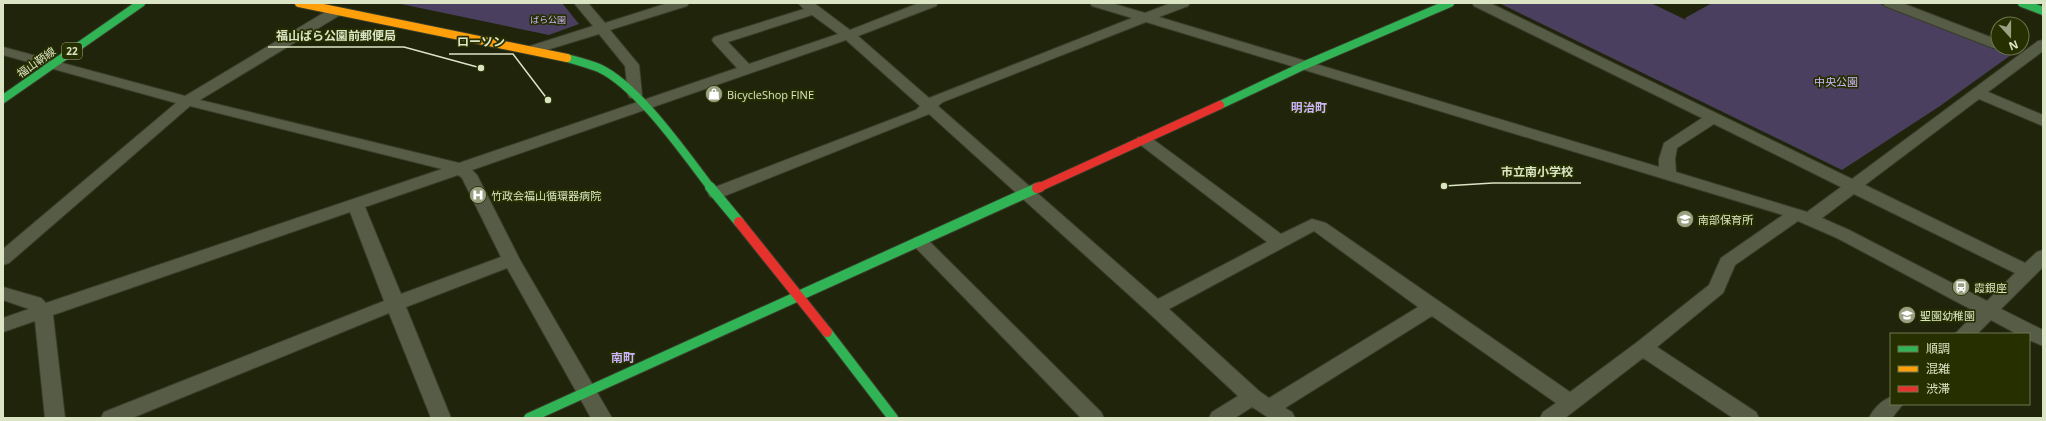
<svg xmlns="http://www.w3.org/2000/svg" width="2046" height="421" font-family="'Open Sans','Noto Sans JP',sans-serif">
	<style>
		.green { fill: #4b3f5f }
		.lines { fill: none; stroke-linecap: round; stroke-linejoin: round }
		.street-casing { stroke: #393d2a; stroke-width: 2 }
		.fast-far1-casing { stroke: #393d2a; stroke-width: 10 }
		.fast-casing { stroke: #393d2a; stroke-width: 12 }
		.slow-casing { stroke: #393d2a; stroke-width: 10 }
		.jam-far1-casing { stroke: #393d2a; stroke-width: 10 }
		.jam-casing { stroke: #393d2a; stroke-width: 12 }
		.street { fill: #575c46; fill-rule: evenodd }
		.fast-far1 { stroke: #30b455; stroke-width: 8 }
		.fast { stroke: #30b455; stroke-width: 10 }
		.slow { stroke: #ff9f0a; stroke-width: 8 }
		.jam-far1 { stroke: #e5322d; stroke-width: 8 }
		.jam { stroke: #e5322d; stroke-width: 10 }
		.labels { text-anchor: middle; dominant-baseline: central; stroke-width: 3.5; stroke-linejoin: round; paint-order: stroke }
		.far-park-label { font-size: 9px; fill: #cfb6fe; stroke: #262f00 }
		.shield { fill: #262f00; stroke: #a5ae89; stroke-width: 1 }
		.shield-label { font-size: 10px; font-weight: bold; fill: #dbe4c4 }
		.street-label { font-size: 11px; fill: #dbe4c4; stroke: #262f00 }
		.park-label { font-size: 11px; fill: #cfb6fe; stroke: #262f00 }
		.poi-label { font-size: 11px; fill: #dbe4c4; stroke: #262f00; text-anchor: start }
		.neighbourhood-label { font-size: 12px; font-weight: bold; fill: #cbb3f9; stroke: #262f00 }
		.leader { fill: none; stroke: #dbe4c4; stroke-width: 1.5 }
		.callout-dot { fill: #dbe4c4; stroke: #262f00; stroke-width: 1.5 }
		.callout-label { font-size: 12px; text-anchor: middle; font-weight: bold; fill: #dbe4c4; stroke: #262f00; stroke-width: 3.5; stroke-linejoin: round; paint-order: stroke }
	</style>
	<rect width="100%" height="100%" fill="#20240a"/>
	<!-- green -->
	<g class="green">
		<path d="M396,3h166l17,21 -30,11z"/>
		<path d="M1499,3h152l35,17 -1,-2 27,-15h166l133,52 -71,51 -98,64z"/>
	</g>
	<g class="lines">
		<defs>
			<g id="street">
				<path d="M574,3h14l17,20 63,-20h21l-2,3 -77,24 29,35 3,30 -2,3h-10l-2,-3 -3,-29 -26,-32 -62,19h-10l-2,-3 2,-3 66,-21z"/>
				<path d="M798,3h16l36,27 69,-27h19l-2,3 -78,30 71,62 203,-80 -40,-12 -2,-3h21l34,10 26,-10h19l-2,3 -29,11 500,150v-8l5,-16 38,-25 -228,-112 -2,-3h18l362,176 186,-138 5,-1v11l-55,41 55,23v11l-64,-27 -114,86 160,78 12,-11 6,-2v17l-42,42 42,21v16l-14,-6v-6h-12l-26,-14 -14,14h-22l21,-22 -139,-74 -39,-17 -63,44 -12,28 -66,54 99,65 3,6h-26l-90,-60 -78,60h-25l3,-6 13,-9 -124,-87 -147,92 7,4 3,6h-26l-17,-11 -17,11h-26l3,-6 26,-16 -89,-83 -220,-199 -207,83 -6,1 -6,-1 -2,-4 2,-4 206,-79 4,-4 -74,-66 -374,130 5,5 43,85 92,158h-21l-84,-150 -101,39 45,111h-20l-42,-105 -257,105h-31l3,-6 280,-111 -34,-89 -297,103 12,103h-20l-10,-97 -32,11v-14l26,-9 -26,-9v-13l38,11 5,5 396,-134 -252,-63 -181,157 -6,2v-16l173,-146 -173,-48v-8l182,49 145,-87h10l2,3 -2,3 -140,85 259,63 278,-95 -23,-25 -2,-3 2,-3 90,-28zM812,15l26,19 -89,30 -21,-22zM1146,22l637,193 -62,43 -12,27 -73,58 -66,49 -244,-169 -14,-4 -31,15 -131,-97h-12l-2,3 2,3 129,99 -109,57 -220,-193 5,-4zM1714,124l127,63 -34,25 -131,-40 -1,-13 2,-11zM458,175l4,3 39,79 -100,37 -36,-87zM1854,194l161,79 -28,28 -138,-71 -27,-12zM1314,231l104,76 -149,91 -10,-7 -90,-82z"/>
				<path d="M1883,3h19l96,37v8h5h-10l-108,-42z"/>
				<path d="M920,236l6,2 175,174 3,6h-23l-167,-172 -3,-4 3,-4z"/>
				<path d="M1891,397v7h12l-11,14h-23c4,-9 13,-18 22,-21z"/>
			</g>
			<g id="fast-far1">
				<path d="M2022,3l21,8"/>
				<path d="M567,58c10,3 22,6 32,10 39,18 85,85 112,120"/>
				<path d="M3,99l138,-96"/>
				<path d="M1220,105l85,-40 145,-62"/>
			</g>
			<g id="fast">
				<path d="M710,187l29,35"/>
				<path d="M827,332l66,86"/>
				<path d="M529,418l508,-230"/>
			</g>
			<path id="slow" d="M299,3l268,55"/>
			<path id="jam-far1" d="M1038,188l182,-83"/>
			<g id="jam">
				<path d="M1037,188l3,-1"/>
				<path d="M739,222l88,110"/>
			</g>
		</defs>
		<!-- street casing -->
		<use href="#street" class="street-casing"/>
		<!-- fast-far1 casing -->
		<use href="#fast-far1" class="fast-far1-casing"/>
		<!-- fast casing -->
		<use href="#fast" class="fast-casing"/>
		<!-- slow casing -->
		<use href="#slow" class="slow-casing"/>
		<!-- jam-far1 casing -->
		<use href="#jam-far1" class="jam-far1-casing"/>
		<!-- jam casing -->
		<use href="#jam" class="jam-casing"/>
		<!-- street -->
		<use href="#street" class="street"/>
		<!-- fast-far1 -->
		<use href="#fast-far1" class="fast-far1"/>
		<!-- fast -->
		<use href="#fast" class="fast"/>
		<!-- slow -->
		<use href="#slow" class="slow"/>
		<!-- jam-far1 -->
		<use href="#jam-far1" class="jam-far1"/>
		<!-- jam -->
		<use href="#jam" class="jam"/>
	</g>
	<!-- icons -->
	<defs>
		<symbol id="shop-disc" viewBox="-11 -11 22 22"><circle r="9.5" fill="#9aa183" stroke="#262f00"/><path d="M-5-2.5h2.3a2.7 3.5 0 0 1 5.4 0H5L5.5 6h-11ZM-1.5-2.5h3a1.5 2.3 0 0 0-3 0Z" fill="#fff"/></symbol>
		<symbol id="hospital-disc" viewBox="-11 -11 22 22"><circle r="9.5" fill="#9aa183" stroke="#262f00"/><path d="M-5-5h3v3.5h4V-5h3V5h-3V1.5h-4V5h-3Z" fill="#fff"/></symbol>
		<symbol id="school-disc" viewBox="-11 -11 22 22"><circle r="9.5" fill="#9aa183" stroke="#262f00"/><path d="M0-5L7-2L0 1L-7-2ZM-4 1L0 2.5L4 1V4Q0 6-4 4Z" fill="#fff"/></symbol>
		<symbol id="bus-disc" viewBox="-11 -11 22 22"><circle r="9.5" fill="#9aa183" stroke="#262f00"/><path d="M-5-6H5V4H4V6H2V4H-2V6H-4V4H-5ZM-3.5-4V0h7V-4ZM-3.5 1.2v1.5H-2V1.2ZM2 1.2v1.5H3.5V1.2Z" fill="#fff"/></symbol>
	</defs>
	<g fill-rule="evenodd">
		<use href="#shop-disc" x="704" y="84" width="20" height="20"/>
		<use href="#hospital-disc" x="468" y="185" width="20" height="20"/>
		<use href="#school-disc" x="1675" y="209" width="20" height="20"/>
		<use href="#bus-disc" x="1951" y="277" width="20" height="20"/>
		<use href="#school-disc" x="1897" y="305" width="20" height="20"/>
	</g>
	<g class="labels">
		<!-- far-park labels -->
		<g class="far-park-label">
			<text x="548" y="19">ばら公園</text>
		</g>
		<!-- shield labels -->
		<rect class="shield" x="62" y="43" width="20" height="16" rx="3"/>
		<g class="shield-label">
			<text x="72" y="51">22</text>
		</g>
		<!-- street labels -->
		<g class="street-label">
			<text transform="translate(36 62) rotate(-35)">福山鞆線</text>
		</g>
		<!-- park labels -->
		<g class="park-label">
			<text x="1836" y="81">中央公園</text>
		</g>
		<!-- poi labels -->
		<g class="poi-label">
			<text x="727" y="94">BicycleShop FINE</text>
			<text x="491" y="195">竹政会福山循環器病院</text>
			<text x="1698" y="219">南部保育所</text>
			<text x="1974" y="287">霞銀座</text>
			<text x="1920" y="315">聖園幼稚園</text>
		</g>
		<!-- neighbourhood labels -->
		<g class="neighbourhood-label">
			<text x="1309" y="107">明治町</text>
			<text x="623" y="357">南町</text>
		</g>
	</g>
	<!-- callouts -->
	<path class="leader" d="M481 68L404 47H268M548 100L513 54H449M1444 186L1493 183H1581"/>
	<g class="callout-dot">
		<circle cx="481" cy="68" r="4"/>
		<circle cx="548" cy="100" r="4"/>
		<circle cx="1444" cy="186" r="4"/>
	</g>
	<g class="callout-label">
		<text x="336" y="40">福山ばら公園前郵便局</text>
		<text x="481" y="46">ローソン</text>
		<text x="1537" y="176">市立南小学校</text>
	</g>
	<!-- border -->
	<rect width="2046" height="421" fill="none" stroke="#dbe4c4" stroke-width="8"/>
	<!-- legend -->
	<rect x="1890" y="333" width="140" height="72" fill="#262f00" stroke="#6e774e"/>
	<rect x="1898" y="346" width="20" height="6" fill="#30b455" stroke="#6e774e"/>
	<text x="1926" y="353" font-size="12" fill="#dbe4c4">順調</text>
	<rect x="1898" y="366" width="20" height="6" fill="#ff9f0a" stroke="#6e774e"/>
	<text x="1926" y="373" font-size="12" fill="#dbe4c4">混雑</text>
	<rect x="1898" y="386" width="20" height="6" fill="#e5322d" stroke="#6e774e"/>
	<text x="1926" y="393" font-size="12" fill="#dbe4c4">渋滞</text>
	<!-- north arrow -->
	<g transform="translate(2010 36) rotate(159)"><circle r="19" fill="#262f00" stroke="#6e774e"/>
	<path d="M0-3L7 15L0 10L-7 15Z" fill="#9aa183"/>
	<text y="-6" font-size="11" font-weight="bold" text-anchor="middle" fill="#dbe4c4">N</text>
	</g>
</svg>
